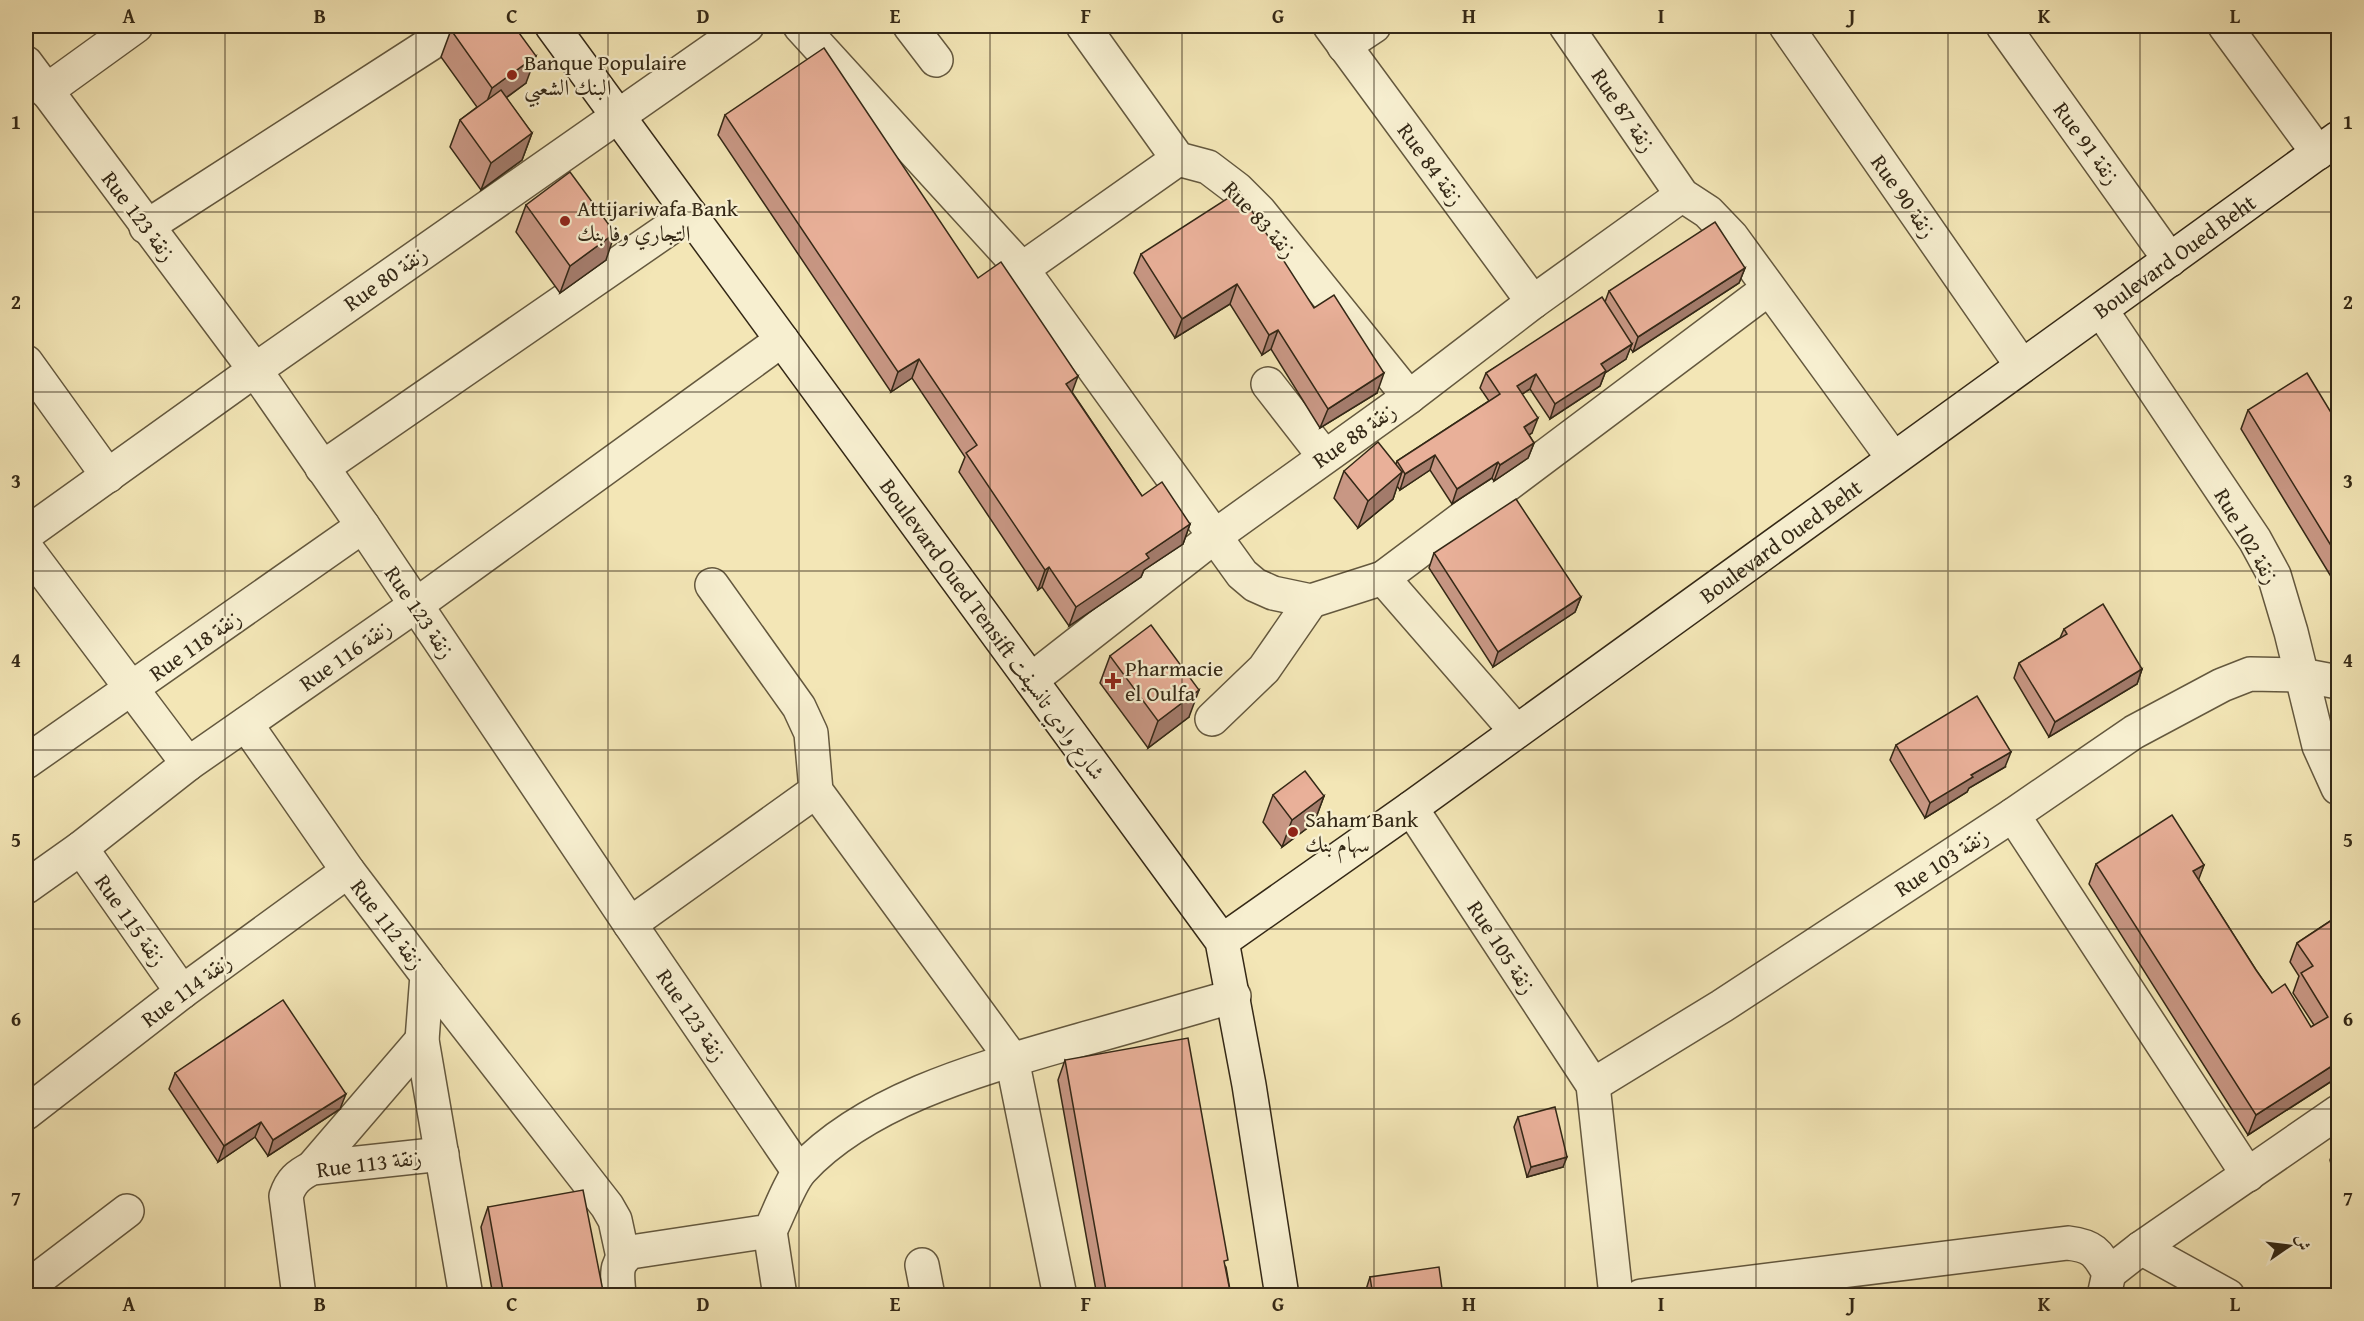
<svg xmlns="http://www.w3.org/2000/svg" width="2364" height="1321" font-family="'Gentium Book Plus',Amiri,serif">
	<style>
		.lines { fill: none; stroke-linecap: round; stroke-linejoin: round }
		.street-casing { stroke: #64583e; stroke-width: 36 }
		.secondary-casing { stroke: #342816; stroke-width: 36 }
		.street { stroke: #f7efd0; stroke-width: 33 }
		.secondary { stroke: #f7efd0; stroke-width: 33 }
		.wall { fill: #c89784; stroke: #342816; stroke-width: 1.5 }
		.shaded-wall { fill: #a37b6b; stroke: #342816; stroke-width: 1.5 }
		.building { fill: #e9b099; stroke: #342816; stroke-width: 1.5 }
		.grid { fill: none; stroke: #342816; stroke-width: 1.5; stroke-opacity: 0.55 }
		.poi-dot { fill: #8f2418; stroke: #f7efd0; stroke-width: 2 }
		.labels { text-anchor: middle; dominant-baseline: central; stroke-width: 4.5; stroke-linejoin: round; paint-order: stroke }
		.poi-label { font-size: 22px; fill: #342816; stroke: #f7efd0; text-anchor: start }
		.street-label { font-size: 22px; fill: #342816; stroke: #f7efd0 }
		.neatline { fill: none; stroke: #342816; stroke-width: 2 }
		.grid-label { font-size: 20px; text-anchor: middle; font-weight: bold; fill: #342816 }
	</style>
	<rect width="100%" height="100%" fill="#f3e6b6"/>
	<filter id="stains"><feTurbulence type="fractalNoise" baseFrequency=".00333" numOctaves="4"/><feColorMatrix values="0 0 0 0 .2 0 0 0 0 .09 0 0 0 0 .02 0 0 0 .5 -.17"/></filter>
	<radialGradient id="worn" r=".72"><stop offset=".6" stop-color="#630" stop-opacity="0"/><stop offset="1" stop-color="#630" stop-opacity=".3"/></radialGradient>
	<g class="lines">
		<defs>
			<g id="street">
				<path d="M800,26l222,243 220,305 13,11 18,8 38,8 72,-23 385,-289"/>
				<path d="M910,26l26,34"/>
				<path d="M1083,26l95,133 30,8 29,22 23,23 149,185"/>
				<path d="M1330,26l203,276"/>
				<path d="M1566,26l116,169 26,17 24,25 161,221"/>
				<path d="M1786,26l236,340"/>
				<path d="M2003,26l167,234"/>
				<path d="M2225,26l93,127"/>
				<path d="M1344,46l30,-20"/>
				<path d="M26,63l229,307 108,156 267,398 169,248"/>
				<path d="M46,91l90,-65"/>
				<path d="M146,227l312,-201"/>
				<path d="M1022,269l156,-110"/>
				<path d="M2101,310l154,230 19,35 17,57 28,114 19,42"/>
				<path d="M26,362l82,114"/>
				<path d="M1268,384l56,72"/>
				<path d="M322,468l368,-254"/>
				<path d="M26,534l229,-164 492,-344"/>
				<path d="M26,548l162,216"/>
				<path d="M1383,578l133,153"/>
				<path d="M712,585l87,122 12,26 5,58 196,268 48,237"/>
				<path d="M1031,680l184,-144 194,-139 124,-95 149,-107"/>
				<path d="M1212,719l52,-50 47,-68"/>
				<path d="M246,724l102,147 79,104 -5,65 44,256"/>
				<path d="M26,762l337,-236"/>
				<path d="M1411,808l182,277 23,211"/>
				<path d="M2013,815l235,360"/>
				<path d="M81,848l101,144"/>
				<path d="M26,887l55,-39 107,-84 228,-159 366,-265"/>
				<path d="M630,924l186,-133"/>
				<path d="M427,975l180,231 8,14 8,37"/>
				<path d="M1593,1085l129,-79 291,-191 121,-83 88,-47 28,-11 51,1 37,7"/>
				<path d="M26,1113l156,-121 166,-121"/>
				<path d="M312,1168l110,-128"/>
				<path d="M770,1231l10,65"/>
				<path d="M2141,1248l87,48"/>
				<path d="M922,1265l6,31"/>
				<path d="M2109,1273l32,-25 197,-136"/>
				<path d="M26,1288l101,-77"/>
				<path d="M299,1296l-13,-100c5,-15 12,-21 26,-28l130,-14"/>
				<path d="M619,1296c-1,-20 -6,-32 12,-44l139,-21c8,-16 20,-49 31,-61 68,-73 186,-103 279,-130 51,-14 102,-29 154,-44"/>
				<path d="M1641,1296l427,-53c25,3 29,9 41,30l-5,23"/>
			</g>
			<g id="secondary">
				<path d="M552,26l670,915 27,144 33,211"/>
				<path id="s1" d="M1222,941l189,-133 927,-670"/>
				<path d="M26,1289l4,7"/>
			</g>
		</defs>
		<!-- street casing -->
		<use href="#street" class="street-casing"/>
		<!-- secondary casing -->
		<use href="#secondary" class="secondary-casing"/>
		<!-- street -->
		<use href="#street" class="street"/>
		<!-- secondary -->
		<use href="#secondary" class="secondary"/>
	</g>
	<!-- wall -->
	<g class="wall">
		<path d="M63,26h13l-9,5z"/>
		<path d="M451,30l75,53 -20,15 26,35 -10,27 -41,30 -31,-43 10,-27 17,-13 -36,-50z"/>
		<path d="M725,115l253,163 94,114 70,104 48,28 -7,20 -39,26 -3,7 -72,49 -27,-39 -4,3 -79,-118 6,-15 -53,-79 -21,14 -173,-257z"/>
		<path d="M526,205l80,55 -46,33 -44,-61z"/>
		<path d="M1141,254l173,54 63,85 -57,35 -49,-79 -9,6 -32,-51 -55,34 -41,-65z"/>
		<path d="M1745,268l-6,15 -106,69 -3,-4 -4,11 -21,14 -5,13 -50,33 -20,-30 -8,5 10,39 -3,2 5,8 -6,15 -34,23 -2,-3 -40,26 -22,-34 -30,20 -3,-4 -4,13 -35,29 -24,-30 10,-27 52,-7 1,-3 92,-60 -9,-13 6,-15 119,-71 4,-11z"/>
		<path d="M2248,410l90,14v164l-97,-159z"/>
		<path d="M1434,553l147,44 -6,15 -82,55 -64,-99z"/>
		<path d="M2064,629l78,40 -5,15 -88,53 -35,-59 5,-15 41,-25z"/>
		<path d="M1110,656l79,61 -41,31 -48,-65z"/>
		<path d="M1896,745l109,22 -36,21 -2,4 -42,26 -35,-58z"/>
		<path d="M1273,795l51,1 -10,27 -32,24 -19,-25z"/>
		<path d="M2096,864l108,1 -6,14 58,91 16,23 39,34 3,-2 -21,-32 6,-17 -9,-14 7,-19 41,-27v161l-90,58 -159,-251z"/>
		<path d="M1065,1060l161,207 5,29h-134l-39,-216z"/>
		<path d="M175,1073l165,36 -72,47 -13,-19 -37,25 -49,-73z"/>
		<path d="M1518,1117l45,50 -36,10 -13,-50z"/>
		<path d="M2337,1140h1v51l-8,-31z"/>
		<path d="M488,1207l116,89h-111l-12,-69z"/>
		<path d="M1370,1277l73,19h-79z"/>
	</g>
	<!-- shaded-wall -->
	<g class="shaded-wall">
		<path d="M69,26h7l-9,5z"/>
		<path d="M536,56l-10,27 -44,32 10,-27z"/>
		<path d="M532,133l-10,27 -41,30 10,-27z"/>
		<path d="M615,233l-9,27 -46,33 10,-27z"/>
		<path d="M1745,268l-6,15 -106,69 5,-15z"/>
		<path d="M1237,284l-7,20 -55,34 7,-19z"/>
		<path d="M1278,330l-7,19 -9,6 7,-20z"/>
		<path d="M1632,344l-6,15 -21,14 -5,13 -50,33 5,-15 46,-40z"/>
		<path d="M919,359l-7,19 -21,14 7,-20z"/>
		<path d="M1384,373l-7,20 -57,35 8,-19z"/>
		<path d="M1536,374l-6,15 -19,12 6,-15z"/>
		<path d="M1078,376l-7,19 -5,-11z"/>
		<path d="M1538,418l-6,15 -14,9 6,-15z"/>
		<path d="M1534,443l-6,15 -34,23 6,-16z"/>
		<path d="M1435,455l-5,15 -30,20 5,-16z"/>
		<path d="M1498,462l-6,16 -40,26 5,-15z"/>
		<path d="M1402,472l-9,27 -35,29 10,-27z"/>
		<path d="M1190,524l-7,20 -39,26 -3,7 -72,49 7,-19 70,-53z"/>
		<path d="M1049,567l-7,20 -4,3 7,-20z"/>
		<path d="M1581,597l-6,15 -82,55 5,-15z"/>
		<path d="M2142,669l-5,15 -88,53 6,-15z"/>
		<path d="M1199,690l-10,27 -41,31 10,-27z"/>
		<path d="M2011,752l-6,15 -36,21 -2,4 -42,26 5,-15 41,-28z"/>
		<path d="M1324,796l-10,27 -32,24 10,-27z"/>
		<path d="M2204,865l-7,19 -4,-13z"/>
		<path d="M2338,1062v15l-90,58 8,-20z"/>
		<path d="M346,1094l-6,15 -72,47 5,-16z"/>
		<path d="M261,1122l-6,15 -37,25 6,-16z"/>
		<path d="M1567,1157l-4,10 -36,10 4,-10z"/>
	</g>
	<!-- building -->
	<g class="building">
		<path d="M457,26h57l22,30 -44,32 -41,-58z"/>
		<path d="M824,48l154,230 23,-16 77,114 -12,8 76,112 20,-14 28,42 -44,30 3,4 -73,49 -27,-40 -4,3 -79,-117 11,-8 -58,-86 -21,13 -173,-257z"/>
		<path d="M501,90l31,43 -41,30 -31,-43z"/>
		<path d="M570,172l45,61 -45,33 -44,-61z"/>
		<path d="M1239,191l75,117 20,-13 50,78 -56,36 -50,-79 -9,5 -32,-51 -55,35 -41,-65z"/>
		<path d="M1715,222l30,46 -107,69 -29,-46z"/>
		<path d="M1602,297l30,47 -31,20 5,7 -51,33 -19,-30 -19,12 21,32 -14,9 10,16 -34,22 -2,-3 -41,27 -22,-34 -30,19 -8,-13 103,-67 -14,-21z"/>
		<path d="M2307,373l31,51v133l-90,-147z"/>
		<path d="M1378,442l24,30 -34,29 -24,-30z"/>
		<path d="M1516,499l65,98 -83,55 -64,-99z"/>
		<path d="M2103,604l39,65 -87,53 -36,-59 48,-29 -3,-5z"/>
		<path d="M1151,625l48,65 -41,31 -48,-65z"/>
		<path d="M1977,696l34,56 -40,23 2,2 -43,26 -34,-58z"/>
		<path d="M1305,771l19,25 -32,24 -19,-25z"/>
		<path d="M2172,815l32,50 -11,6 63,99 16,23 13,-9 26,43 17,-10 -27,-44 12,-7 -16,-23 41,-27v146l-82,53 -160,-251z"/>
		<path d="M283,1000l63,94 -73,46 -12,-18 -37,24 -49,-73z"/>
		<path d="M1188,1038l40,222 -4,1 7,35h-124l-42,-236z"/>
		<path d="M1555,1107l12,50 -36,10 -13,-50z"/>
		<path d="M583,1190l21,106h-100l-16,-89z"/>
		<path d="M1439,1267l4,29h-70l-3,-19z"/>
	</g>
	<!-- grid -->
	<path class="grid" d="M225,26v1270M416,26v1270M608,26v1270M799,26v1270M990,26v1270M1182,26v1270M1374,26v1270M1565,26v1270M1756,26v1270M1948,26v1270M2140,26v1270M26,212h2312M26,392h2312M26,571h2312M26,750h2312M26,929h2312M26,1109h2312"/>
	<!-- markers -->
	<g class="poi-dot">
		<circle cx="512" cy="75" r="6"/>
		<circle cx="565" cy="221" r="6"/>
		<path d="M1110 672h6v6h6v6h-6v6h-6v-6h-6v-6h6z"/>
		<circle cx="1293" cy="832" r="6"/>
	</g>
	<g class="labels">
		<!-- poi labels -->
		<g class="poi-label">
			<text x="524" y="62">Banque Populaire<tspan x="524" dy="25">البنك الشعبي</tspan></text>
			<text x="577" y="208">Attijariwafa Bank<tspan x="577" dy="25">التجاري وفا بنك</tspan></text>
			<text x="1125" y="668">Pharmacie<tspan x="1125" dy="25">el Oulfa</tspan></text>
			<text x="1305" y="819">Saham Bank<tspan x="1305" dy="25">سهام بنك</tspan></text>
		</g>
		<!-- street labels -->
		<g class="street-label">
			<text transform="translate(1624 110) rotate(56)">Rue 87 زنقة</text>
			<text transform="translate(2087 143) rotate(54)">Rue 91 زنقة</text>
			<text transform="translate(1431 164) rotate(54)">Rue 84 زنقة</text>
			<text transform="translate(1904 196) rotate(55)">Rue 90 زنقة</text>
			<text transform="translate(139 216) rotate(53)">Rue 123 زنقة</text>
			<text transform="translate(1260 219) rotate(47)">Rue 83 زنقة</text>
			<text stroke="none"><textPath href="#s1" startOffset="1173">Boulevard Oued Beht</textPath></text>
			<text transform="translate(385 278) rotate(-35)">Rue 80 زنقة</text>
			<text transform="translate(1354 435) rotate(-35)">Rue 88 زنقة</text>
			<text transform="translate(2247 536) rotate(60)">Rue 102 زنقة</text>
			<text stroke="none"><textPath href="#s1" startOffset="687">Boulevard Oued Beht</textPath></text>
			<text transform="translate(420 612) rotate(56)">Rue 123 زنقة</text>
			<text transform="translate(993 629) rotate(54)">Boulevard Oued Tensift شارع وادي تانسيفت</text>
			<text transform="translate(195 645) rotate(-35)">Rue 118 زنقة</text>
			<text transform="translate(345 655) rotate(-35)">Rue 116 زنقة</text>
			<text transform="translate(1941 862) rotate(-33)">Rue 103 زنقة</text>
			<text transform="translate(131 920) rotate(55)">Rue 115 زنقة</text>
			<text transform="translate(388 924) rotate(53)">Rue 112 زنقة</text>
			<text transform="translate(1502 947) rotate(57)">Rue 105 زنقة</text>
			<text transform="translate(186 990) rotate(-37)">Rue 114 زنقة</text>
			<text transform="translate(692 1015) rotate(56)">Rue 123 زنقة</text>
			<text transform="translate(369 1163) rotate(-7)">Rue 113 زنقة</text>
		</g>
	</g>
	<!-- margin -->
	<rect width="2364" height="1321" fill="none" stroke="#f3e6b6" stroke-width="66"/>
	<!-- north arrow -->
	<g transform="translate(2289 1246) rotate(76)" stroke="#f7efd0" stroke-width="4.5" paint-order="stroke">
	<path d="M0-4.5L10 22L0 15L-10 22Z" fill="#342816"/>
	<text y="-9" font-size="16" font-weight="bold" text-anchor="middle" fill="#342816">ش</text>
	</g>
	<rect x="33" y="33" width="2298" height="1255" class="neatline"/>
	<g class="grid-label">
		<text x="129" y="23">A</text>
		<text x="320" y="23">B</text>
		<text x="512" y="23">C</text>
		<text x="703" y="23">D</text>
		<text x="895" y="23">E</text>
		<text x="1086" y="23">F</text>
		<text x="1278" y="23">G</text>
		<text x="1469" y="23">H</text>
		<text x="1661" y="23">I</text>
		<text x="1852" y="23">J</text>
		<text x="2044" y="23">K</text>
		<text x="2235" y="23">L</text>
		<text x="16" y="129">1</text>
		<text x="2348" y="129">1</text>
		<text x="16" y="309">2</text>
		<text x="2348" y="309">2</text>
		<text x="16" y="488">3</text>
		<text x="2348" y="488">3</text>
		<text x="16" y="667">4</text>
		<text x="2348" y="667">4</text>
		<text x="16" y="847">5</text>
		<text x="2348" y="847">5</text>
		<text x="16" y="1026">6</text>
		<text x="2348" y="1026">6</text>
		<text x="16" y="1205">7</text>
		<text x="2348" y="1205">7</text>
		<text x="129" y="1311">A</text>
		<text x="320" y="1311">B</text>
		<text x="512" y="1311">C</text>
		<text x="703" y="1311">D</text>
		<text x="895" y="1311">E</text>
		<text x="1086" y="1311">F</text>
		<text x="1278" y="1311">G</text>
		<text x="1469" y="1311">H</text>
		<text x="1661" y="1311">I</text>
		<text x="1852" y="1311">J</text>
		<text x="2044" y="1311">K</text>
		<text x="2235" y="1311">L</text>
	</g>
	<rect width="100%" height="100%" filter="url(#stains)"/>
	<rect width="100%" height="100%" fill="url(#worn)"/>
</svg>
